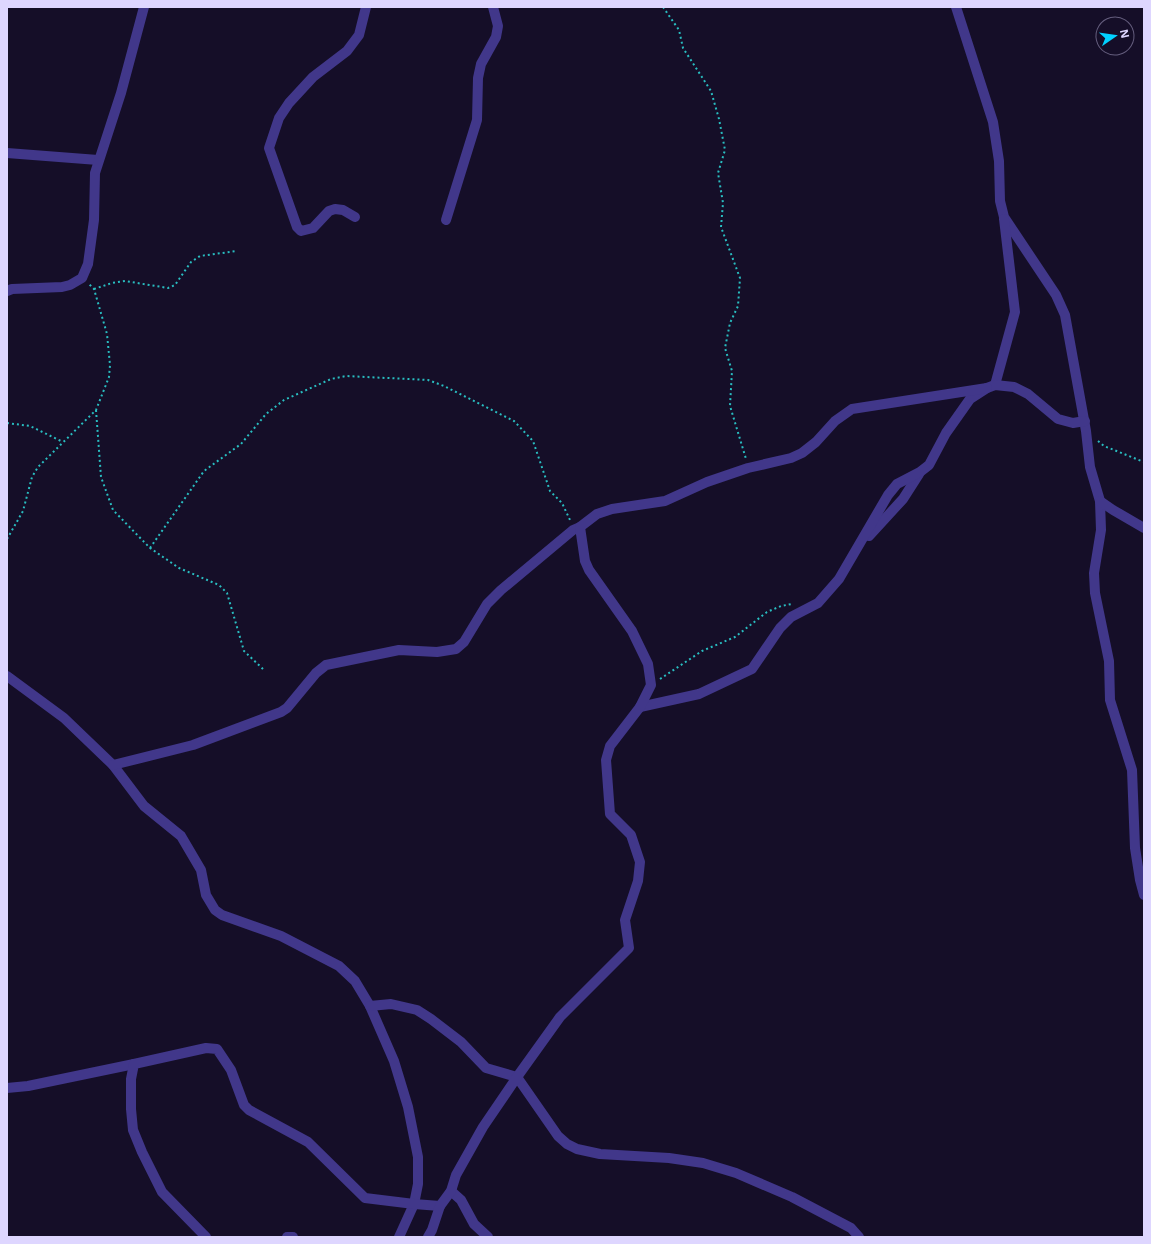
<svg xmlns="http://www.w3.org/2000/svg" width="1151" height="1244" font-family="'Open Sans',sans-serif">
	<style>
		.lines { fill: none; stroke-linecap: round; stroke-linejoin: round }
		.path { stroke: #29bdc0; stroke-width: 2; stroke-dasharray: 2 3; stroke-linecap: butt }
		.minor { stroke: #41378a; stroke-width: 10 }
	</style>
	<rect width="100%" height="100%" fill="#150e28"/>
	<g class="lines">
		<!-- path -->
		<g class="path">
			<path d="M663,7l16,23 4,18 28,43 8,28 6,31 -7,23 5,30 -2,24 19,51 -2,28 -8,17 -5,25 7,23 -2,35 16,53"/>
			<path d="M94,289l18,-6 13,-2 43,7 7,-3 16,-23 9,-6 37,-5"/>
			<path d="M96,410l5,67 12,33 37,38 29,20 40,17 8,8 17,58 19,18"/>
			<path d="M7,423l23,3 33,16"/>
			<path d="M1098,441l6,5 40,16"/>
			<path d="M7,539l16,-28 9,-34 6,-10 58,-57 13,-33 1,-12 -3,-31 -13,-45 -5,-5"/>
			<path d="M150,548l54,-77 37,-27 25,-30 18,-14 47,-21 15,-3 82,4 16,6 70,35 19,20 17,50 12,12 8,17"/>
			<path d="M660,679l42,-28 33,-14 32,-25 14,-6 11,-2"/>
		</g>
		<!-- minor -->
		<g class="minor">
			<path d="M956,7l37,115 6,39 1,40 4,16 52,78 9,20 21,116 4,36 10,34 1,29 -7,43 1,20 14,68 1,39 22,70 3,78 5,32 4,15"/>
			<path d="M7,153l91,7"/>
			<path d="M355,217l-12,-7 -8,-1 -6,2 -16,17 -12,3 -4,-4 -28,-79 10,-30 10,-15 24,-26 34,-26 12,-16 7,-28"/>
			<path d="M446,220l31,-100 1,-42 3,-14 15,-27 2,-11 -5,-19"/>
			<path d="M7,291l5,-2 50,-2 8,-2 12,-7 6,-14 6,-44 1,-47 26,-80 23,-86"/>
			<path d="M995,385l20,-73 -11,-93"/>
			<path d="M1100,501l13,9 31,18"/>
			<path d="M869,536l34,-37 16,-25"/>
			<path d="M7,676l57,42 49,47 31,41 37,30 20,34 5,25 9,15 7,5 59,21 58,30 16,15 15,25 24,55 14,46 10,50v27l-4,20 -15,33"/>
			<path d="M640,707l59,-13 53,-25 28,-41 11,-11 27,-14 21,-24 49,-84 9,-11 23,-12 9,-7 17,-32 24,-34 17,-11 8,-3 19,2 14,7 30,25 15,4 12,-2"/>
			<path d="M113,765l80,-20 88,-33 6,-4 29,-35 10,-8 73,-15 38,2 19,-3 8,-7 23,-38 14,-14 72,-60 7,-3"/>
			<path d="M370,1006l21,-2 26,6 14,9 30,23 25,26 31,9 41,59 9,8 10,5 23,5 69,4 34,5 33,10 56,24 59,31 8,9"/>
			<path d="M7,1088l21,-2 106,-22"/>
			<path d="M451,1191l10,9 13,24 14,13"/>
			<path d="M206,1237l-44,-45 -20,-40 -9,-22 -2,-21v-30l3,-15 72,-16 11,1 14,21 13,35 5,5 59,32 57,56 49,6 26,2"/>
			<path d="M287,1237h6"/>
			<path d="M428,1237l4,-7 8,-24 11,-15 5,-16 27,-48 34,-50 43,-60 69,-69 -4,-28 13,-39 2,-19 -9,-27 -21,-21 -4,-54 4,-14 30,-39 11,-22 -3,-21 -16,-33 -43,-61 -4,-9 -5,-34 17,-13 15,-5 53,-8 42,-19 41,-14 43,-10 11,-5 14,-11 19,-21 17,-12 135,-21"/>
		</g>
	</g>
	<!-- border -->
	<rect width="1151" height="1244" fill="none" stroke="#ded6ff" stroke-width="16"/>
	<!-- north arrow -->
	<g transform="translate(1115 36) rotate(77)"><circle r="19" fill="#150e28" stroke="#655e7e"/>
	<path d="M0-3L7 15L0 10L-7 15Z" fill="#02d1ff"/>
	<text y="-6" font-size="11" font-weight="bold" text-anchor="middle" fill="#ded6ff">N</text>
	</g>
</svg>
